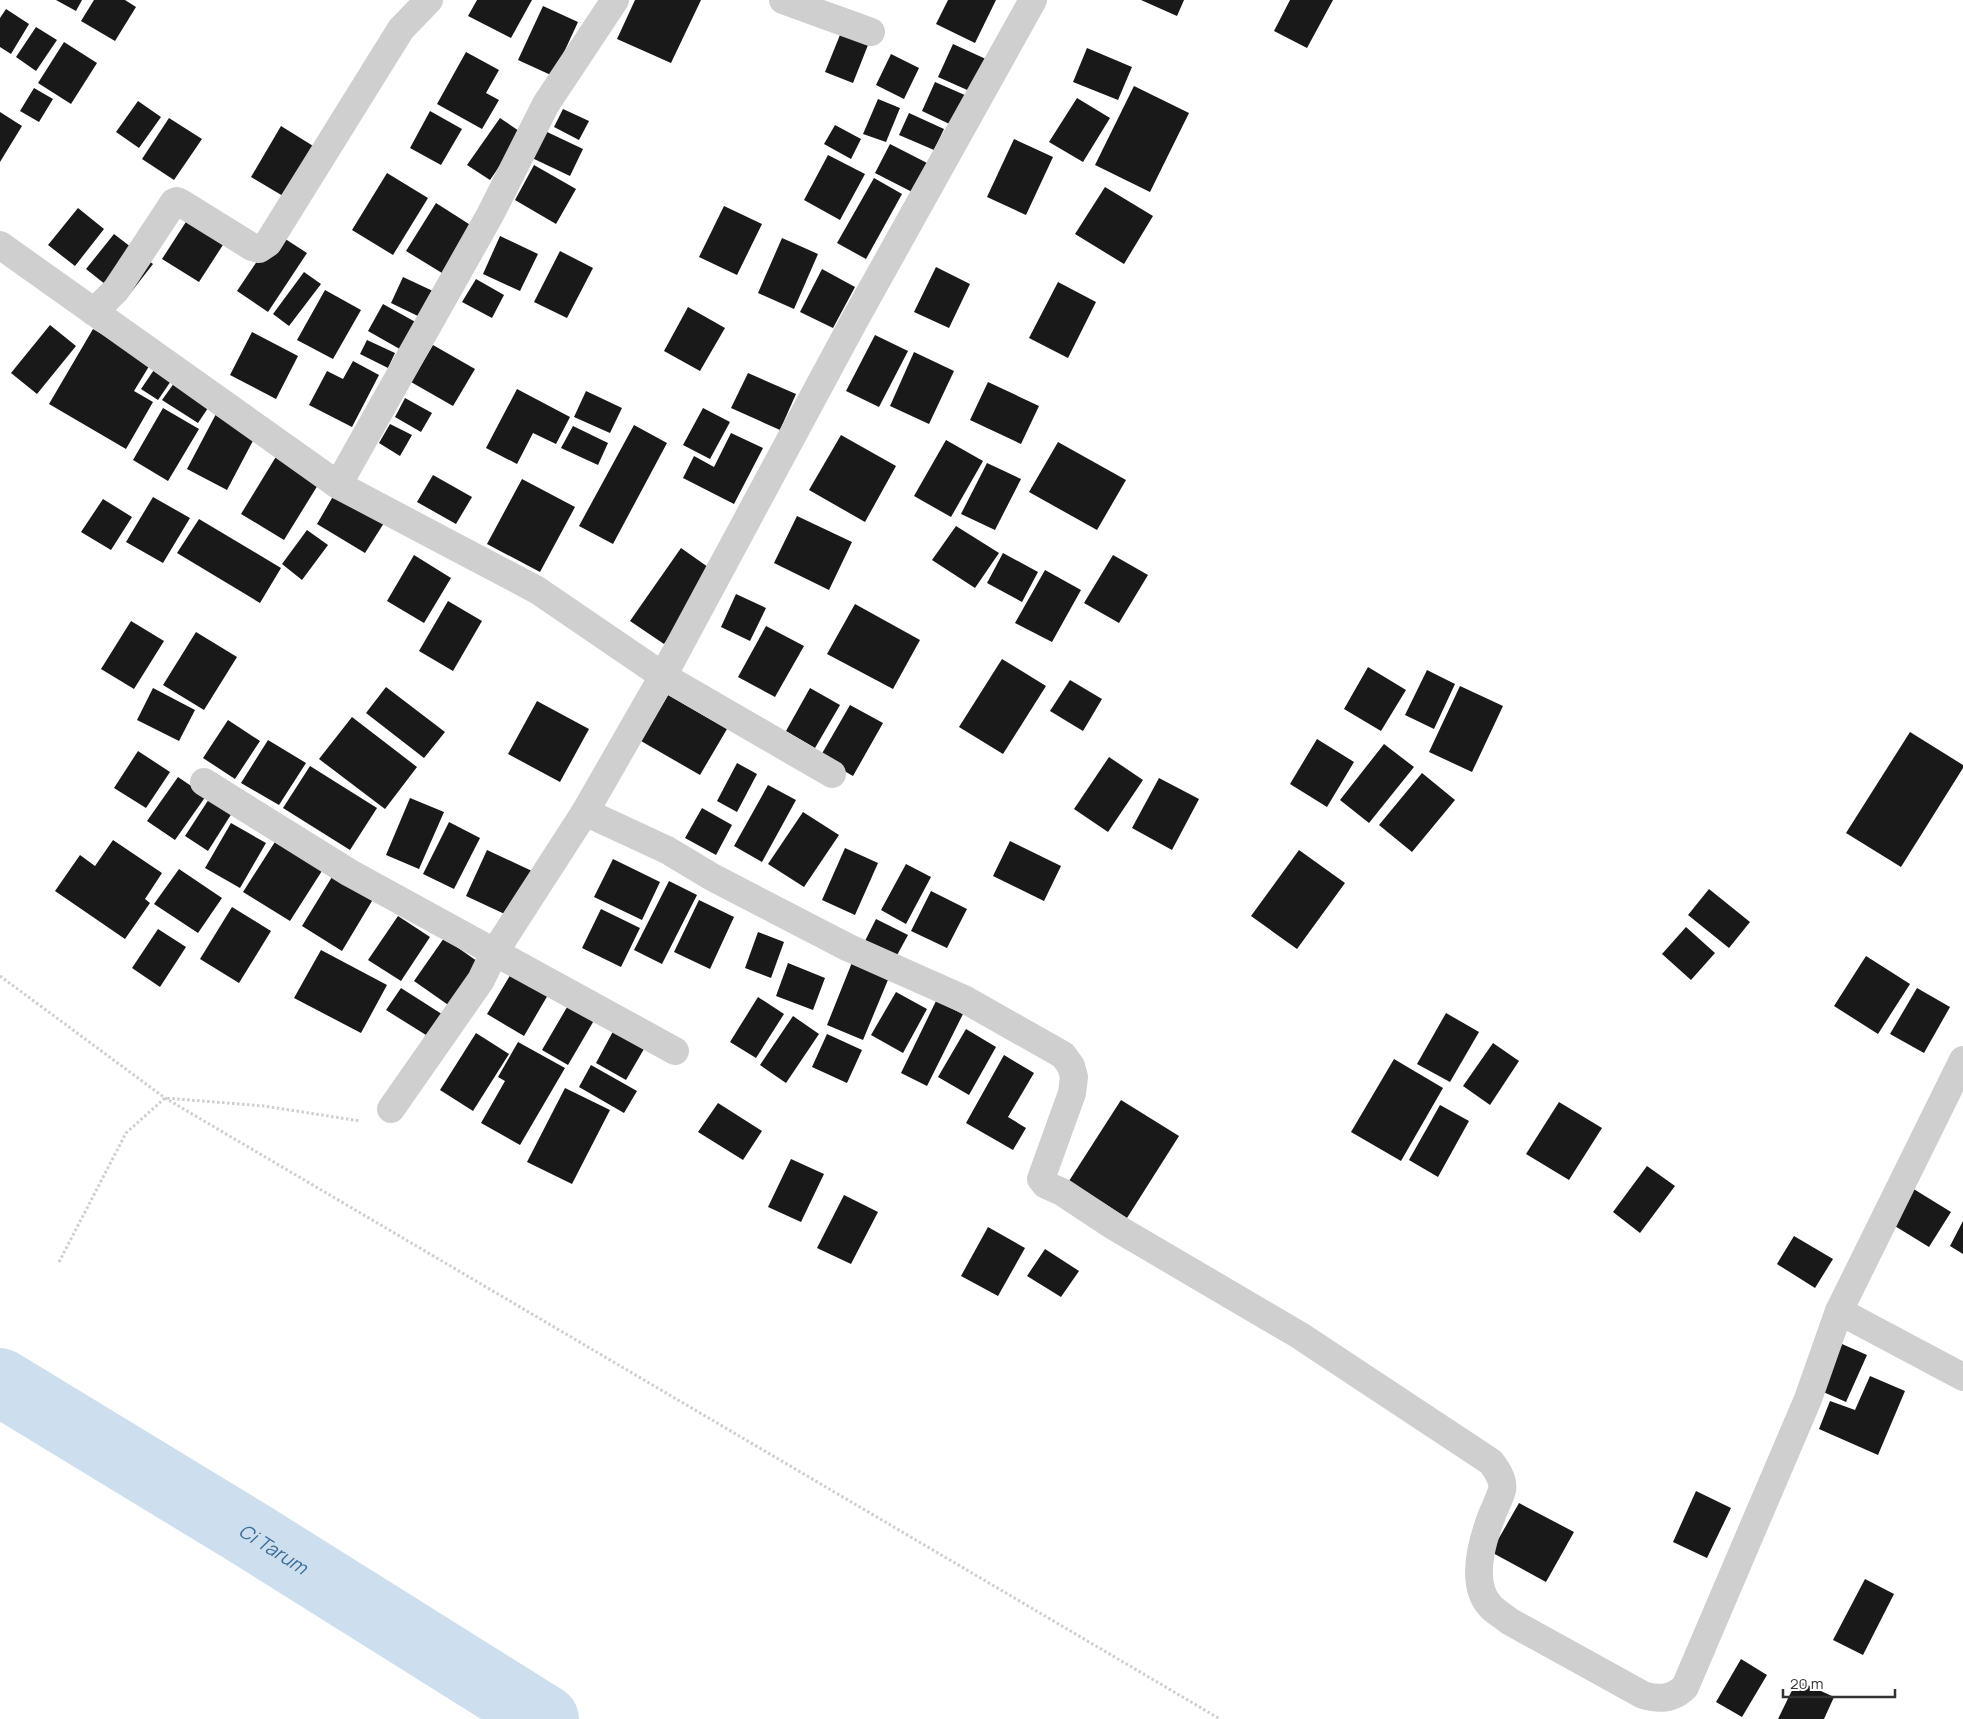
<svg xmlns="http://www.w3.org/2000/svg" width="1963" height="1719" font-family="Manrope,sans-serif">
	<style>
		.lines { fill: none; stroke-linecap: round; stroke-linejoin: round }
		.river { stroke: #cddfef; stroke-width: 68 }
		.building { fill: #191919 }
		.path { stroke: #cfcfcf; stroke-width: 3; stroke-dasharray: 2.5 2.5; stroke-linecap: butt }
		.minor { stroke: #cfcfcf; stroke-width: 28 }
		.labels { text-anchor: middle; dominant-baseline: central; stroke-width: 5; stroke-linejoin: round; paint-order: stroke }
		.water-label { font-size: 19px; font-style: italic; fill: #3c6e99; stroke: #fff }
	</style>
	<rect width="100%" height="100%" fill="#fff"/>
	<g class="lines">
		<!-- river -->
		<path class="river" id="s1" d="M0,1382l245,149 300,188"/>
	</g>
	<!-- building -->
	<g class="building">
		<path d="M56,0h26l-6,11z"/>
		<path d="M94,0h31l11,7 -21,34 -34,-20z"/>
		<path d="M477,0h55l-21,38 -43,-22z"/>
		<path d="M635,0h66l-30,63 -54,-24z"/>
		<path d="M948,0h48l-21,43 -39,-19z"/>
		<path d="M1141,0h43l-7,16z"/>
		<path d="M1290,0h43l-26,48 -33,-17z"/>
		<path d="M543,6l35,16 -25,54 -35,-16z"/>
		<path d="M6,9l23,15 -18,30 -11,-7v-29z"/>
		<path d="M36,27l21,13 -21,31 -20,-14z"/>
		<path d="M842,30l28,10 -17,43 -28,-11z"/>
		<path d="M64,42l33,21 -26,41 -33,-21z"/>
		<path d="M953,44l35,16 -14,33 -36,-16z"/>
		<path d="M1087,48l45,19 -14,33 -45,-18z"/>
		<path d="M466,52l33,18 -13,23 13,7 -17,29 -45,-25z"/>
		<path d="M891,54l28,14 -15,31 -28,-14z"/>
		<path d="M935,82l39,17 -14,30 -38,-18z"/>
		<path d="M1134,86l55,27 -39,79 -55,-27z"/>
		<path d="M34,88l19,11 -14,23 -19,-11z"/>
		<path d="M1077,98l33,20 -27,44 -34,-20z"/>
		<path d="M878,99l22,9 -14,34 -23,-8z"/>
		<path d="M138,101l23,16 -22,31 -23,-16z"/>
		<path d="M563,109l26,12 -10,19 -25,-13z"/>
		<path d="M430,111l32,18 -21,36 -31,-17z"/>
		<path d="M0,112l22,14 -22,36z"/>
		<path d="M909,113l35,16 -10,21 -35,-15z"/>
		<path d="M169,118l33,21 -28,41 -32,-21z"/>
		<path d="M500,118l22,15 -32,47 -23,-15z"/>
		<path d="M835,125l26,14 -10,20 -27,-15z"/>
		<path d="M281,126l37,23 -30,50 -37,-22z"/>
		<path d="M545,131l38,18 -13,27 -38,-18z"/>
		<path d="M1014,139l39,18 -27,58 -39,-18z"/>
		<path d="M890,144l41,21 -15,29 -41,-21z"/>
		<path d="M828,155l37,19 -25,46 -36,-20z"/>
		<path d="M534,165l42,24 -20,35 -41,-24z"/>
		<path d="M387,173l41,25 -35,57 -41,-25z"/>
		<path d="M874,178l28,16 -36,65 -29,-16z"/>
		<path d="M1105,187l48,29 -29,48 -49,-30z"/>
		<path d="M436,203l36,23 -30,47 -36,-22z"/>
		<path d="M724,206l38,18 -25,51 -38,-18z"/>
		<path d="M78,208l26,21 -29,37 -27,-21z"/>
		<path d="M193,211l37,23 -31,48 -37,-23z"/>
		<path d="M276,233l31,20 -39,59 -31,-21z"/>
		<path d="M114,234l39,30 -28,36 -39,-31z"/>
		<path d="M500,236l38,18 -18,37 -37,-17z"/>
		<path d="M782,238l36,16 -24,55 -36,-16z"/>
		<path d="M560,251l33,17 -26,50 -33,-16z"/>
		<path d="M936,267l34,17 -21,44 -35,-16z"/>
		<path d="M822,269l33,18 -22,41 -33,-16z"/>
		<path d="M304,272l17,12 -32,42 -16,-12z"/>
		<path d="M403,277l32,15 -13,26 -31,-15z"/>
		<path d="M476,279l28,16 -12,23 -30,-16z"/>
		<path d="M1058,282l38,20 -28,56 -39,-20z"/>
		<path d="M325,290l36,20 -28,49 -36,-19z"/>
		<path d="M383,304l36,20 -14,28 -37,-21z"/>
		<path d="M688,307l37,21 -25,43 -36,-20z"/>
		<path d="M50,325l26,21 -39,48 -26,-21z"/>
		<path d="M93,329l58,34 -17,28 19,11 -27,47 -77,-45z"/>
		<path d="M252,332l46,24 -22,43 -46,-24z"/>
		<path d="M875,335l33,16 -29,56 -33,-16z"/>
		<path d="M367,340l28,13 -7,15 -28,-14z"/>
		<path d="M433,345l42,24 -22,37 -42,-24z"/>
		<path d="M914,352l40,19 -25,53 -39,-18z"/>
		<path d="M353,361l26,14 -27,52 -43,-22 18,-34 16,8z"/>
		<path d="M158,364l17,11 -17,25 -17,-11z"/>
		<path d="M748,373l48,21 -16,36 -49,-22z"/>
		<path d="M177,379l35,23 -14,21 -36,-23z"/>
		<path d="M988,382l51,24 -18,38 -51,-24z"/>
		<path d="M517,389l53,28 -14,27 -23,-11 -16,31 -31,-16z"/>
		<path d="M586,391l36,17 -12,25 -36,-16z"/>
		<path d="M405,398l27,15 -11,19 -26,-15z"/>
		<path d="M163,408l36,21 -31,52 -35,-21z"/>
		<path d="M703,408l27,14 -20,37 -27,-14z"/>
		<path d="M216,414l40,21 -29,55 -40,-21z"/>
		<path d="M390,424l22,11 -12,21 -21,-13z"/>
		<path d="M634,425l33,18 -54,101 -34,-18z"/>
		<path d="M573,426l35,17 -10,22 -37,-17z"/>
		<path d="M731,433l32,15 -29,56 -51,-26 11,-22 20,11z"/>
		<path d="M841,435l55,31 -31,56 -56,-32z"/>
		<path d="M946,440l37,21 -32,56 -37,-21z"/>
		<path d="M1058,442l68,38 -29,50 -68,-38z"/>
		<path d="M277,455l44,25 -37,60 -43,-26z"/>
		<path d="M987,463l34,16 -26,51 -34,-16z"/>
		<path d="M433,475l39,22 -16,27 -39,-22z"/>
		<path d="M522,479l53,28 -35,65 -53,-28z"/>
		<path d="M335,493l49,30 -19,30 -48,-29z"/>
		<path d="M153,497l37,21 -27,45 -37,-21z"/>
		<path d="M103,499l29,18 -21,33 -30,-18z"/>
		<path d="M797,516l55,26 -23,48 -55,-27z"/>
		<path d="M199,519l82,49 -21,35 -83,-50z"/>
		<path d="M956,526l43,27 -24,35 -43,-28z"/>
		<path d="M307,530l21,15 -26,35 -20,-16z"/>
		<path d="M681,548l34,24 -51,72 -34,-23z"/>
		<path d="M1003,553l35,19 -16,30 -35,-19z"/>
		<path d="M414,555l37,23 -27,45 -37,-22z"/>
		<path d="M1113,555l35,20 -29,48 -35,-20z"/>
		<path d="M1045,570l36,20 -29,52 -37,-19z"/>
		<path d="M736,594l30,14 -16,33 -29,-14z"/>
		<path d="M448,601l34,20 -29,50 -34,-20z"/>
		<path d="M855,604l65,36 -27,49 -66,-35z"/>
		<path d="M131,621l33,20 -30,48 -33,-20z"/>
		<path d="M766,626l38,20 -29,51 -37,-20z"/>
		<path d="M196,632l41,25 -33,53 -41,-25z"/>
		<path d="M1002,659l44,27 -43,68 -44,-27z"/>
		<path d="M1368,667l38,23 -25,41 -37,-22z"/>
		<path d="M1427,670l28,14 -21,45 -29,-14z"/>
		<path d="M1070,680l32,19 -19,32 -33,-20z"/>
		<path d="M1460,686l43,20 -31,66 -43,-20z"/>
		<path d="M386,687l59,45 -21,26 -58,-45z"/>
		<path d="M153,688l42,22 -16,31 -42,-21z"/>
		<path d="M810,688l30,17 -25,43 -29,-17z"/>
		<path d="M668,695l59,34 -27,46 -59,-34z"/>
		<path d="M537,701l52,28 -29,53 -52,-28z"/>
		<path d="M850,705l33,18 -30,53 -33,-19z"/>
		<path d="M352,717l65,50 -32,42 -66,-50z"/>
		<path d="M228,720l32,21 -25,38 -32,-21z"/>
		<path d="M1910,732l53,33v3l-62,99 -55,-34z"/>
		<path d="M1317,739l37,23 -27,45 -37,-23z"/>
		<path d="M268,740l38,23 -27,42 -38,-22z"/>
		<path d="M1384,744l30,23 -45,56 -29,-23z"/>
		<path d="M138,751l32,21 -24,36 -32,-20z"/>
		<path d="M1109,757l34,23 -35,52 -34,-23z"/>
		<path d="M737,763l20,11 -20,38 -20,-11z"/>
		<path d="M310,766l67,42 -27,42 -67,-42z"/>
		<path d="M1422,773l33,27 -43,52 -33,-27z"/>
		<path d="M178,777l28,19 -31,44 -28,-19z"/>
		<path d="M1159,778l40,21 -27,51 -40,-22z"/>
		<path d="M768,785l28,15 -34,62 -28,-16z"/>
		<path d="M410,798l34,14 -25,57 -33,-14z"/>
		<path d="M209,799l23,14 -24,38 -23,-15z"/>
		<path d="M702,808l30,17 -16,30 -31,-17z"/>
		<path d="M803,812l36,23 -35,52 -36,-23z"/>
		<path d="M449,822l31,16 -26,51 -31,-15z"/>
		<path d="M231,823l35,20 -26,45 -35,-20z"/>
		<path d="M280,834l47,29 -37,58 -47,-29z"/>
		<path d="M113,840l49,33 -17,26 5,4 -25,36 -70,-48 25,-36 15,11z"/>
		<path d="M1010,841l51,25 -17,35 -51,-25z"/>
		<path d="M845,848l33,15 -23,52 -33,-15z"/>
		<path d="M487,850l45,21 -21,46 -45,-21z"/>
		<path d="M1299,850l46,33 -48,66 -46,-33z"/>
		<path d="M613,859l47,23 -18,38 -48,-23z"/>
		<path d="M906,864l25,13 -25,47 -25,-14z"/>
		<path d="M179,869l43,29 -24,35 -44,-29z"/>
		<path d="M335,872l40,24 -33,55 -40,-25z"/>
		<path d="M669,881l28,14 -35,69 -28,-14z"/>
		<path d="M1709,889l41,33 -21,26 -41,-33z"/>
		<path d="M931,891l36,18 -20,39 -36,-17z"/>
		<path d="M699,900l35,17 -24,52 -36,-17z"/>
		<path d="M232,907l39,24 -32,52 -39,-24z"/>
		<path d="M601,909l39,19 -19,39 -39,-19z"/>
		<path d="M398,916l32,21 -29,44 -33,-21z"/>
		<path d="M876,919l32,16 -12,22 -31,-16z"/>
		<path d="M1686,927l29,26 -24,27 -29,-26z"/>
		<path d="M158,929l28,18 -26,40 -28,-19z"/>
		<path d="M758,932l26,10 -13,36 -26,-10z"/>
		<path d="M444,938l40,28 -30,43 -40,-28z"/>
		<path d="M321,950l66,35 -26,48 -67,-35z"/>
		<path d="M1866,956l44,28 -32,50 -44,-28z"/>
		<path d="M853,960l37,15 -27,65 -36,-15z"/>
		<path d="M788,963l37,15 -12,32 -37,-14z"/>
		<path d="M515,967l37,21 -28,48 -37,-22z"/>
		<path d="M401,988l47,30 -14,22 -48,-30z"/>
		<path d="M1917,988l33,19 -26,46 -34,-19z"/>
		<path d="M896,992l31,17 -24,44 -32,-18z"/>
		<path d="M758,997l26,17 -28,44 -26,-16z"/>
		<path d="M936,1001l27,13 -36,72 -26,-13z"/>
		<path d="M570,1002l26,15 -28,48 -26,-15z"/>
		<path d="M1446,1013l33,19 -29,50 -33,-18z"/>
		<path d="M793,1016l26,18 -33,49 -26,-18z"/>
		<path d="M617,1024l31,18 -22,38 -30,-17z"/>
		<path d="M966,1029l30,18 -27,48 -31,-18z"/>
		<path d="M476,1033l33,21 -36,57 -33,-21z"/>
		<path d="M827,1034l35,16 -15,33 -35,-16z"/>
		<path d="M518,1042l47,26 -45,77 -39,-22 24,-42 -7,-4z"/>
		<path d="M1493,1043l26,18 -29,44 -27,-19z"/>
		<path d="M1004,1055l30,18 -26,44 18,11 -13,22 -47,-27z"/>
		<path d="M1394,1059l49,29 -42,73 -50,-29z"/>
		<path d="M591,1065l46,26 -13,22 -45,-26z"/>
		<path d="M565,1088l45,22 -38,74 -45,-22z"/>
		<path d="M1121,1100l58,36 -52,82 -58,-37z"/>
		<path d="M1559,1102l43,26 -33,52 -43,-26z"/>
		<path d="M718,1103l44,28 -19,29 -45,-28z"/>
		<path d="M1440,1105l29,16 -31,56 -29,-17z"/>
		<path d="M791,1159l33,15 -23,48 -33,-15z"/>
		<path d="M1647,1166l28,20 -35,47 -27,-21z"/>
		<path d="M1912,1188l39,24 -22,35 -39,-24z"/>
		<path d="M844,1195l34,17 -27,52 -34,-16z"/>
		<path d="M1963,1221v33l-13,-8z"/>
		<path d="M988,1227l37,21 -27,48 -37,-20z"/>
		<path d="M1794,1236l39,23 -18,29 -38,-24z"/>
		<path d="M1045,1249l34,22 -18,26 -34,-21z"/>
		<path d="M1842,1344l25,11 -21,47 -25,-11z"/>
		<path d="M1870,1376l35,15 -27,64 -59,-26 11,-28 25,9z"/>
		<path d="M1696,1491l35,17 -24,50 -34,-16z"/>
		<path d="M1519,1503l55,29 -28,50 -55,-30z"/>
		<path d="M1865,1579l29,15 -31,61 -30,-15z"/>
		<path d="M1741,1659l26,16 -25,42 -26,-15z"/>
		<path d="M1797,1680l37,17 -10,22h-46z"/>
	</g>
	<g class="lines">
		<!-- path -->
		<g class="path">
			<path d="M0,976l165,122 1055,621"/>
			<path d="M59,1262l67,-129 39,-35 99,8 96,15"/>
		</g>
		<!-- minor -->
		<g class="minor">
			<path d="M783,0l88,32"/>
			<path d="M0,245l338,240 199,105 126,86 169,98"/>
			<path d="M94,312l22,-22 58,-88 3,-1 4,2 71,44 7,2 9,-6 133,-214 28,-29"/>
			<path d="M338,485l152,-270 56,-111 69,-104"/>
			<path d="M204,782l146,91 325,178"/>
			<path d="M585,812l82,38 45,27 135,70 117,52 99,56 8,11 3,11 -2,16 -31,86 5,6 16,7 53,35 184,108 192,127c6,8 13,18 11,28 -2,8 -7,17 -10,25 -10,26 -23,69 -1,92 5,5 12,9 18,14l134,74c16,5 30,4 42,-8l123,-288 31,-88 124,-251"/>
			<path d="M391,1109l90,-129 13,-27 91,-141 78,-136 190,-353 180,-323"/>
			<path d="M1839,1311l124,66"/>
		</g>
	</g>
	<g class="labels">
		<!-- water labels -->
		<g class="water-label">
			<text stroke="none"><textPath href="#s1" startOffset="320">Ci Tarum</textPath></text>
		</g>
	</g>
	<!-- scale -->
	<path d="M1783 1689v8h112v-8" fill="none" stroke="#323232" stroke-width="2.5"/>
	<text x="1790" y="1689" font-size="15" fill="#323232" stroke="#ffffff" stroke-width="4" paint-order="stroke">20 m</text>
</svg>
